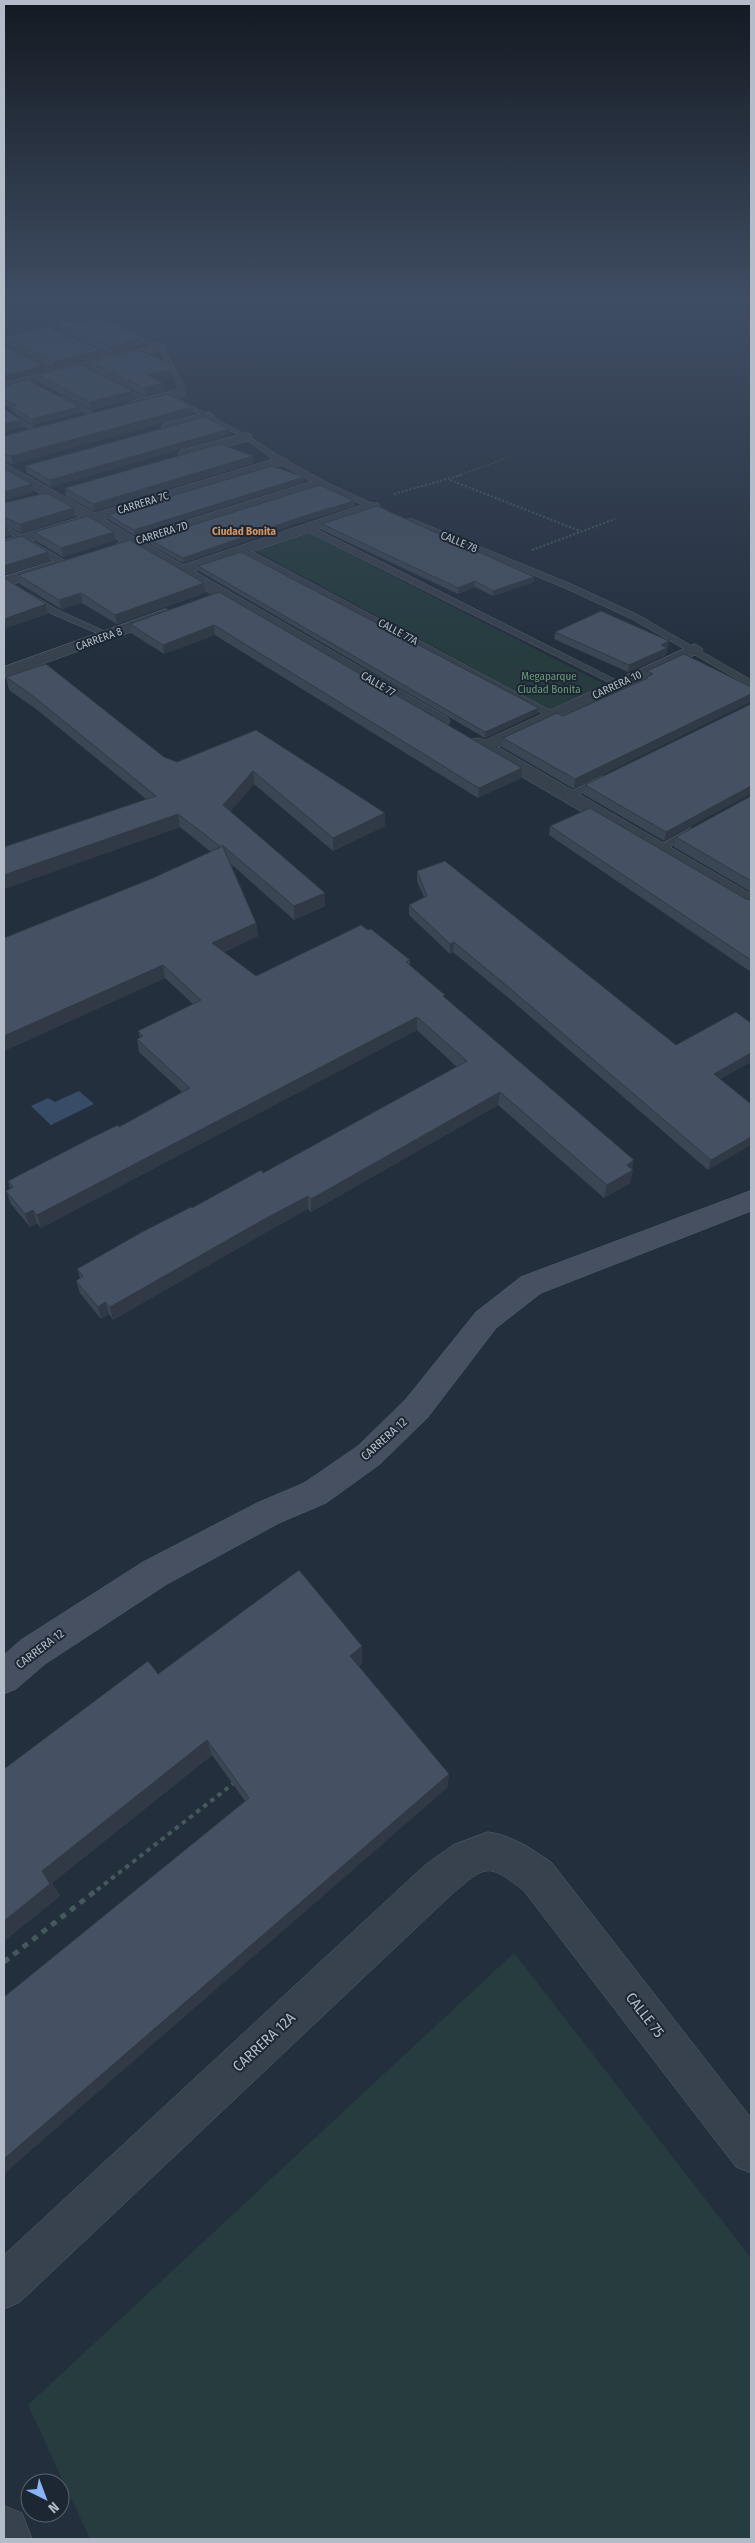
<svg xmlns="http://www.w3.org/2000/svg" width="755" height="2543" font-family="'Fira Sans Condensed',sans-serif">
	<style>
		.green { fill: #263c3f }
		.water { fill: #394c67 }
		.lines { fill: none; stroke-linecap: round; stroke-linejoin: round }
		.lane-casing { stroke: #565f6c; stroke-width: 1 }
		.street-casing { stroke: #565f6c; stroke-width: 1 }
		.secondary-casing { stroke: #565f6c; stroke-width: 1 }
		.path-far3 { stroke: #44595c; stroke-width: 1; stroke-dasharray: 2 2; stroke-linecap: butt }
		.path-far2 { stroke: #44595c; stroke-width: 2; stroke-dasharray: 2 2; stroke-linecap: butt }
		.path-far1 { stroke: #44595c; stroke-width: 4; stroke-dasharray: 4.5 4.5; stroke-linecap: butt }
		.path { stroke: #44595c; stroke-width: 5; stroke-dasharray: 6 6; stroke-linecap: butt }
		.lane { fill: #38414e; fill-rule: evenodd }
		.street { fill: #38414e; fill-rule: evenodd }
		.secondary { fill: #465061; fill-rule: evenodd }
		.wall { fill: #3b4654 }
		.shaded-wall { fill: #303945 }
		.building { fill: #455162; stroke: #303945 }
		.labels { text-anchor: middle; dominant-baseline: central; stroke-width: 4; stroke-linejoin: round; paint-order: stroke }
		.far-street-label { font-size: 11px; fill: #b4bcc9; stroke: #1d2633 }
		.far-neighbourhood-label { font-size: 11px; font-weight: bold; fill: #d59563; stroke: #1d2633 }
		.far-park-label { font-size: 11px; fill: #6b9a76; stroke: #1d2633 }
		.street-label { font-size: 12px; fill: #b4bcc9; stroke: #1d2633 }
		.near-street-label { font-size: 15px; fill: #b4bcc9; stroke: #1d2633 }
	</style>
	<rect width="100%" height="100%" fill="#242f3e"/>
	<!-- green -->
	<g class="green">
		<path d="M306,532l300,153 -56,25 -297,-161z"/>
		<path d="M514,1953l237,305v281h-661l-62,-134z"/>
	</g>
	<!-- water -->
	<path class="water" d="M79,1091l15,13 -43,21 -20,-19 17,-8 7,4z"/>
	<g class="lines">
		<defs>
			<g id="lane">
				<path d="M121,330l42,16 22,42 -3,6 -5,-1 2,-5 -20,-40 -38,-16z"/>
				<path d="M4,345l55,28 1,1 -5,1 -51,-26z"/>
				<path d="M81,345h4l32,14 -5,1 -31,-13z"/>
				<path d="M115,383l34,17 1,1 -5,1 -32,-16z"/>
				<path d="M61,396l34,18 1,1 -5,1 -32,-17z"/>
				<path d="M173,398h4l71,38 36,23 40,22 64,30 -7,2 -63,-28 -40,-22 -34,-25 -71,-38z"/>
				<path d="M4,410l33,19 1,1 -5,1 -29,-16z"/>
				<path d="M406,519h6l159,65 67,31 113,65v7l-119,-68 -67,-31 -159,-65z"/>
				<path d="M4,525l62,36 1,2 -7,2 -56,-35z"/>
				<path d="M304,526h6l314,158 -8,2 -312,-156z"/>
				<path d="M244,547l311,166 2,2 -8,2 -308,-166 -1,-2z"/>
				<path d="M29,593l29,17 55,25 -7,2 -54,-23 -26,-16 -1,-2z"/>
				<path d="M602,776l4,1v4l-32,16 -9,-2z"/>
				<path d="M691,828l5,3 -1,2 -31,17h-8l-1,-2z"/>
			</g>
			<g id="street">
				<path d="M161,344l4,1v4l-161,41v-7z"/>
				<path d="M180,389l6,4 -2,3 -50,13 -6,-4 2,-3z"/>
				<path d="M209,412l6,4 -2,3 -46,12 -6,-4 2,-3z"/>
				<path d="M246,433l5,1 1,3 -1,3 -66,18 -7,-4 2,-3z"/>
				<path d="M281,457l5,1 2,3 -2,3 -182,55 30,18 182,-57 5,-1 7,4 -2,3 -181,57 38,22 185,-62h10l2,3 -2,3 -184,62 253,146 3,4 -3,4h-12l-304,-178 -14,1 -2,-3 5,-4 -29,-18 -87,26v-9l76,-23 -76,-45v-9l90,50z"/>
				<path d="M55,561l8,5 -3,3 -56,18v-10z"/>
				<path d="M166,609l8,5 -2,3 -168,61v-11z"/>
				<path d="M695,644l8,5 -2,3 -203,95 253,147v15l-7,-2 -266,-156 -9,-8 3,-4 6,-1 7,2z"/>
				<path d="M488,1832c24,3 44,17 64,31l199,255v55l-15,-6 -212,-276c-36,-29 -38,-26 -72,3l-432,408 -16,7v-54l420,-389 29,-21z"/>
				<path d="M4,2506l18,7 10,26h-28z"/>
			</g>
			<path id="secondary" d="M751,1191v20l-210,82 -45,35 -68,89 -48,47 -54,39 -47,20 -112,61 -122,80 -29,25 -12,5v-39l17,-15 122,-78 114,-59 47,-20 54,-37 48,-47 70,-87 45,-35z"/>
		</defs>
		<!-- lane casing -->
		<use href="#lane" class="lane-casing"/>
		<!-- street casing -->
		<use href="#street" class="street-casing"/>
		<!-- secondary casing -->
		<use href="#secondary" class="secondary-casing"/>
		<!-- path-far3 -->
		<g class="path-far3">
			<path d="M87,300l9,20 3,1"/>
			<path d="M457,476l50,-18"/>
		</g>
		<!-- path-far2 -->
		<g class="path-far2">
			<path d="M450,480l130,51"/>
			<path d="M394,494l67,-19"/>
			<path d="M532,550l83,-31"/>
		</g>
		<!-- path-far1 -->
		<path class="path-far1" d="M97,1890l137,-107"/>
		<!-- path -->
		<path class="path" d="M4,1962l94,-73"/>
		<!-- lane -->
		<use href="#lane" class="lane"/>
		<!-- street -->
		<use href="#street" class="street"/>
		<!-- secondary -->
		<use href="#secondary" class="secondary"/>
	</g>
	<!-- wall -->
	<g class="wall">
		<path d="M75,323l66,15 1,7 -15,3 1,2 -16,4 -53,-23 -1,-7z"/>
		<path d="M52,326l1,4 47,20 1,7 -47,12 -48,-25 -2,-7z"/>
		<path d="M90,362l82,15 -14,4 5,2 1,8 -19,5 -53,-26z"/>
		<path d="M38,375l96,24 -43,11 -51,-27z"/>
		<path d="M4,386l75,21 1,6 -47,12 -21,-13 -1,-4 -7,-4z"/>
		<path d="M193,407l1,7 -181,50 -9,-2v-26z"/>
		<path d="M229,429l1,6 -179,52 -24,-14 -2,-7z"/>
		<path d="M253,456v7l-159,48 -28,-15 -1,-8z"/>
		<path d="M304,482l-170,53 -25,-15 -1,-5z"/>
		<path d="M4,503l71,13 -54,17 -17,-9z"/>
		<path d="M355,506l-54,16 -118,41 -34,-19 -1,-5z"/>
		<path d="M322,524l212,53v5l-41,14 -18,-9 -17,7 -136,-64z"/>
		<path d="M34,532l81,8 -52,17 -27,-16z"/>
		<path d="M198,566l341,142 -1,5 -53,25 -286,-167z"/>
		<path d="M18,575l187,18 -88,31 -35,-21 -21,6 -41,-25z"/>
		<path d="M219,592l302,186 -43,20 -263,-163 -51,19 -33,-21 -1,-9z"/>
		<path d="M555,632l114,9 -3,14 -38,17 -74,-33z"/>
		<path d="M684,654l-110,135 -72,-42 1,-9 60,-22 83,-37 1,-8z"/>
		<path d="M6,677l158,80 13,5 79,-32 129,96 -52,25 -79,-67 -24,27 95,82v13l-31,14 -63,-56 25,59 2,13 -34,16 32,24 112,-46 42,30v6l223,204 -3,13 -26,15 -106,-93 -187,107 -3,-3 -45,25 -150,86 -4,-6 -8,5 -21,-26 -4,-12 4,-3 -3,-9 115,-61 71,-35 194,-106 -40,-37 -376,198 -4,-5 -7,4 -19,-23 -5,-13 4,-2 -2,-8 111,-54 63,-35 -43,-40 -2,-13 3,-2 -2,-6 55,-27 -28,-26 -161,73 149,-173 58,-26 -31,-25 -176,62v-42l142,-48 -110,-90 -27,-19z"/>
		<path d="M751,704l-87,137 -81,-47 2,-9z"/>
		<path d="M751,796v96l-77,-45 2,-10z"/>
		<path d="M550,826l196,73 5,1v72l-202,-137z"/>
		<path d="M417,871l259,174 75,17 -31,17 31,25 -43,66 -197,-170 -58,-48 -3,2 -41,-39v-10l15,-8 -7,-16z"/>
		<path d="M362,1646v17l-3,3 90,108 -2,14 -202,13 -33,-46 -160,128 8,13 -56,45v-172l154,-95z"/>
	</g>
	<!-- shaded-wall -->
	<g class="shaded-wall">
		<path d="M141,338l1,7 -15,3 1,2 -16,4 -1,-7 13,-6z"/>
		<path d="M100,350l1,7 -47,12 -1,-7z"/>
		<path d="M43,366l1,5 -40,10v-5z"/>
		<path d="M171,370l1,7 -24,6 -1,-8z"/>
		<path d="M163,383l1,8 -19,5 -1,-8z"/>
		<path d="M133,391l1,8 -43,11 -1,-8z"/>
		<path d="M79,407l1,6 -47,12 -1,-6z"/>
		<path d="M193,407l1,7 -181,50 -2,-8z"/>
		<path d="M21,420l1,7 -18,6v-9z"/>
		<path d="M229,429l1,6 -179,52 -1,-7z"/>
		<path d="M253,456v7l-159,48 -1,-7z"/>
		<path d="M304,477v5l-170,53v-5z"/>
		<path d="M32,484l1,8 -29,9v-9z"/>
		<path d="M354,501l1,5 -54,16 -118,41v-5l118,-41z"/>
		<path d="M74,508l1,8 -54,17 -1,-9z"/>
		<path d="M8,528l2,8 -6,2v-9z"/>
		<path d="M114,532l1,8 -52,17 -2,-9z"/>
		<path d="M48,552l2,9 -46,14v-9z"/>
		<path d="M534,577v5l-41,14v-5z"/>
		<path d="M475,581v6l-17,7v-6z"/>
		<path d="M204,583l1,10 -88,31 -2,-9z"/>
		<path d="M81,593l1,10 -21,6 -2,-9z"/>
		<path d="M46,604l2,10 -44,15v-10z"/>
		<path d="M214,625l1,10 -51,19 -1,-9z"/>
		<path d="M669,641l-1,6 -4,2 3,-1 -1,7 -38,17 1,-7 32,-20z"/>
		<path d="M751,694v8l-177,87 1,-10z"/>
		<path d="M539,708l-1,5 -53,25v-6z"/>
		<path d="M522,768l-1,10 -43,20 1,-10z"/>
		<path d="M253,771l1,13 -29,34 -2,-13z"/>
		<path d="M751,786v8l-87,47 2,-9z"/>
		<path d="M385,813v13l-52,25v-13z"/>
		<path d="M178,814l2,13 -176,62v-14z"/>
		<path d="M325,893v13l-31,14v-14z"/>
		<path d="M256,923l2,13 -44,20 -2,-13z"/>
		<path d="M454,942l-1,10 -3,2v-10z"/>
		<path d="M163,965l2,13 -161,73v-15z"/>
		<path d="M417,1017v13l-376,198 -4,-13z"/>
		<path d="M751,1053v9l-40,22 3,-10z"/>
		<path d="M500,1092l-2,13 -187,107v-13z"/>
		<path d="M751,1137v8l-43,25 3,-10z"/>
		<path d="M634,1160l-2,11 1,-1 -3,13 -26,15 3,-13 20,-20z"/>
		<path d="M308,1196v13l-45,25 -150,86 -3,-13 151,-86z"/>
		<path d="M33,1210l4,13 -7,4 -5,-13z"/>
		<path d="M105,1302l4,12 -8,5 -3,-12z"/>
		<path d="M362,1646v17l-11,9 -1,-16z"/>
		<path d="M207,1740l5,15 -160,128 8,13 -56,45v-20l38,-50z"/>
		<path d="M449,1774l-2,14 -443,386v-15z"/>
	</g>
	<!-- building -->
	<g class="building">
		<path d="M100,318l41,20 -17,3 3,2 -16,4 -53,-23 12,-3 5,2z"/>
		<path d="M52,326v4l48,20 -47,12 -49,-25z"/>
		<path d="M4,346l39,20 -39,10z"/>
		<path d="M139,350l29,13 3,7 -24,5 16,8 -19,5 -54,-26z"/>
		<path d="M80,365l53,26 -43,11 -52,-27z"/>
		<path d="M28,380l51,27 -47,12 -21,-13 5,-1 -12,-6v-13z"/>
		<path d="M167,394l26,13 -182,49 -7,-2v-18z"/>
		<path d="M4,409l17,11 -17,4z"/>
		<path d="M204,417l25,12 -179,51 -25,-14z"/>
		<path d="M220,444l33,12 -160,48 -28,-16z"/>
		<path d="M272,466l32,11 -170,53 -26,-15z"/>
		<path d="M4,470h3l25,14 -28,8z"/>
		<path d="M320,485l34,16 -53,16 -118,41 -35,-19z"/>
		<path d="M46,493l28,15 -54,16 -16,-7v-14z"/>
		<path d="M377,506l157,71 -41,14 -18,-10 -17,7 -136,-64z"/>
		<path d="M88,516l26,16 -53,16 -27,-16z"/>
		<path d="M4,525l4,3 -4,1z"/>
		<path d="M22,536l26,16 -44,14v-25z"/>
		<path d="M130,540l74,43 -89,32 -34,-22 -22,7 -41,-25z"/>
		<path d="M241,552l298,156 -54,24 -287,-166z"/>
		<path d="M4,579h2l40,25 -42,15z"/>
		<path d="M219,592l303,176 -43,20 -265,-163 -51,20 -33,-21z"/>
		<path d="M601,611l68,30 -8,4 6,3 -38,17 -74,-33z"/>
		<path d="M684,654l67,33v7l-176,85 -72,-41 54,-25 6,3 85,-38 -2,-1 7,-3 -6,-3z"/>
		<path d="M46,664l118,93 13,5 79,-32 129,83 -52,25 -80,-67 -30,34 102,88 -31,13 -72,-61 34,78 -44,20 44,33 105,-51 7,5 3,-1 39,31 -4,2 39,33 -2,1 191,164 -7,5 6,5 -26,15 -107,-93 -189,107 -3,-3 -47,25 -151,86 -5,-5 -7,5 -22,-26 7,-5 -6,-7 65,-37 49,-25 1,1 69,-38 2,3 204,-112 -50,-44 -380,198 -4,-5 -8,4 -19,-23 7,-4 -5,-6 85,-44 25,-12 1,2 71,-39 -53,-49 6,-3 -5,-5 63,-31 -38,-35 -159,71v-98l149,-60 68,-31 -43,-33 -174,61v-28l152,-51 -123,-100 -27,-19z"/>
		<path d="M751,704v82l-85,46 -81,-47z"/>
		<path d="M751,796v85l-75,-44z"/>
		<path d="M590,808l156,91 5,1v60l-201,-134z"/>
		<path d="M445,861l231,184 60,-33 15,11v30l-37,21 37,30v33l-40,23 -199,-170 -58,-48 -4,2 -41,-39 18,-9 -10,-25z"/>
		<path d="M299,1570l63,76 -12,10 99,118 -445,385v-162l245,-199 -42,-58 -165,131 8,13 -46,37v-152l144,-108 10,13z"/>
	</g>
	<!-- sky -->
	<linearGradient id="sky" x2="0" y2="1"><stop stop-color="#141a22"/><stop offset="0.46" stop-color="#3f4d63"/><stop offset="1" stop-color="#3f4d63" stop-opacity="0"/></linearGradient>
	<rect width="755" height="656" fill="url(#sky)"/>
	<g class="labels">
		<!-- far-street labels -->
		<g class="far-street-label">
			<text transform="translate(143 503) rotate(-17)">CARRERA 7C</text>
			<text transform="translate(162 533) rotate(-17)">CARRERA 7D</text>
			<text transform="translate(459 542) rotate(22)">CALLE 78</text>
			<text transform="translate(398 632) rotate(28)">CALLE 77A</text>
			<text transform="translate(99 639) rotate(-20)">CARRERA 8</text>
			<text transform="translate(378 684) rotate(30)">CALLE 77</text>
			<text transform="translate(617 685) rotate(-25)">CARRERA 10</text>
		</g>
		<!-- far-neighbourhood labels -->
		<g class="far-neighbourhood-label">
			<text x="244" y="531">Ciudad Bonita</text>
		</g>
		<!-- far-park labels -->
		<g class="far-park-label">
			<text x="549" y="676">Megaparque<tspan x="549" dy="13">Ciudad Bonita</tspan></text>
		</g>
		<!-- street labels -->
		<g class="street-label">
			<text transform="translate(384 1439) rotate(-42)">CARRERA 12</text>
			<text transform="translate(40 1649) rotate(-37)">CARRERA 12</text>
		</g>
		<!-- near-street labels -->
		<g class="near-street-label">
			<text transform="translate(645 2015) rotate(52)">CALLE 75</text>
			<text transform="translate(264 2042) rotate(-43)">CARRERA 12A</text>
		</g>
	</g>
	<!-- border -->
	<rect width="755" height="2543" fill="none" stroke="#b4bcc9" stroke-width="10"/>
	<!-- north arrow -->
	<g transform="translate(45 2498) rotate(138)"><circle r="24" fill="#1d2633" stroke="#59626f"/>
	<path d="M0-4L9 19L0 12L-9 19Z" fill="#8ab4f8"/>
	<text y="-8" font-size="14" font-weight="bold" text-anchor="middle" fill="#b4bcc9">N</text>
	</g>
</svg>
